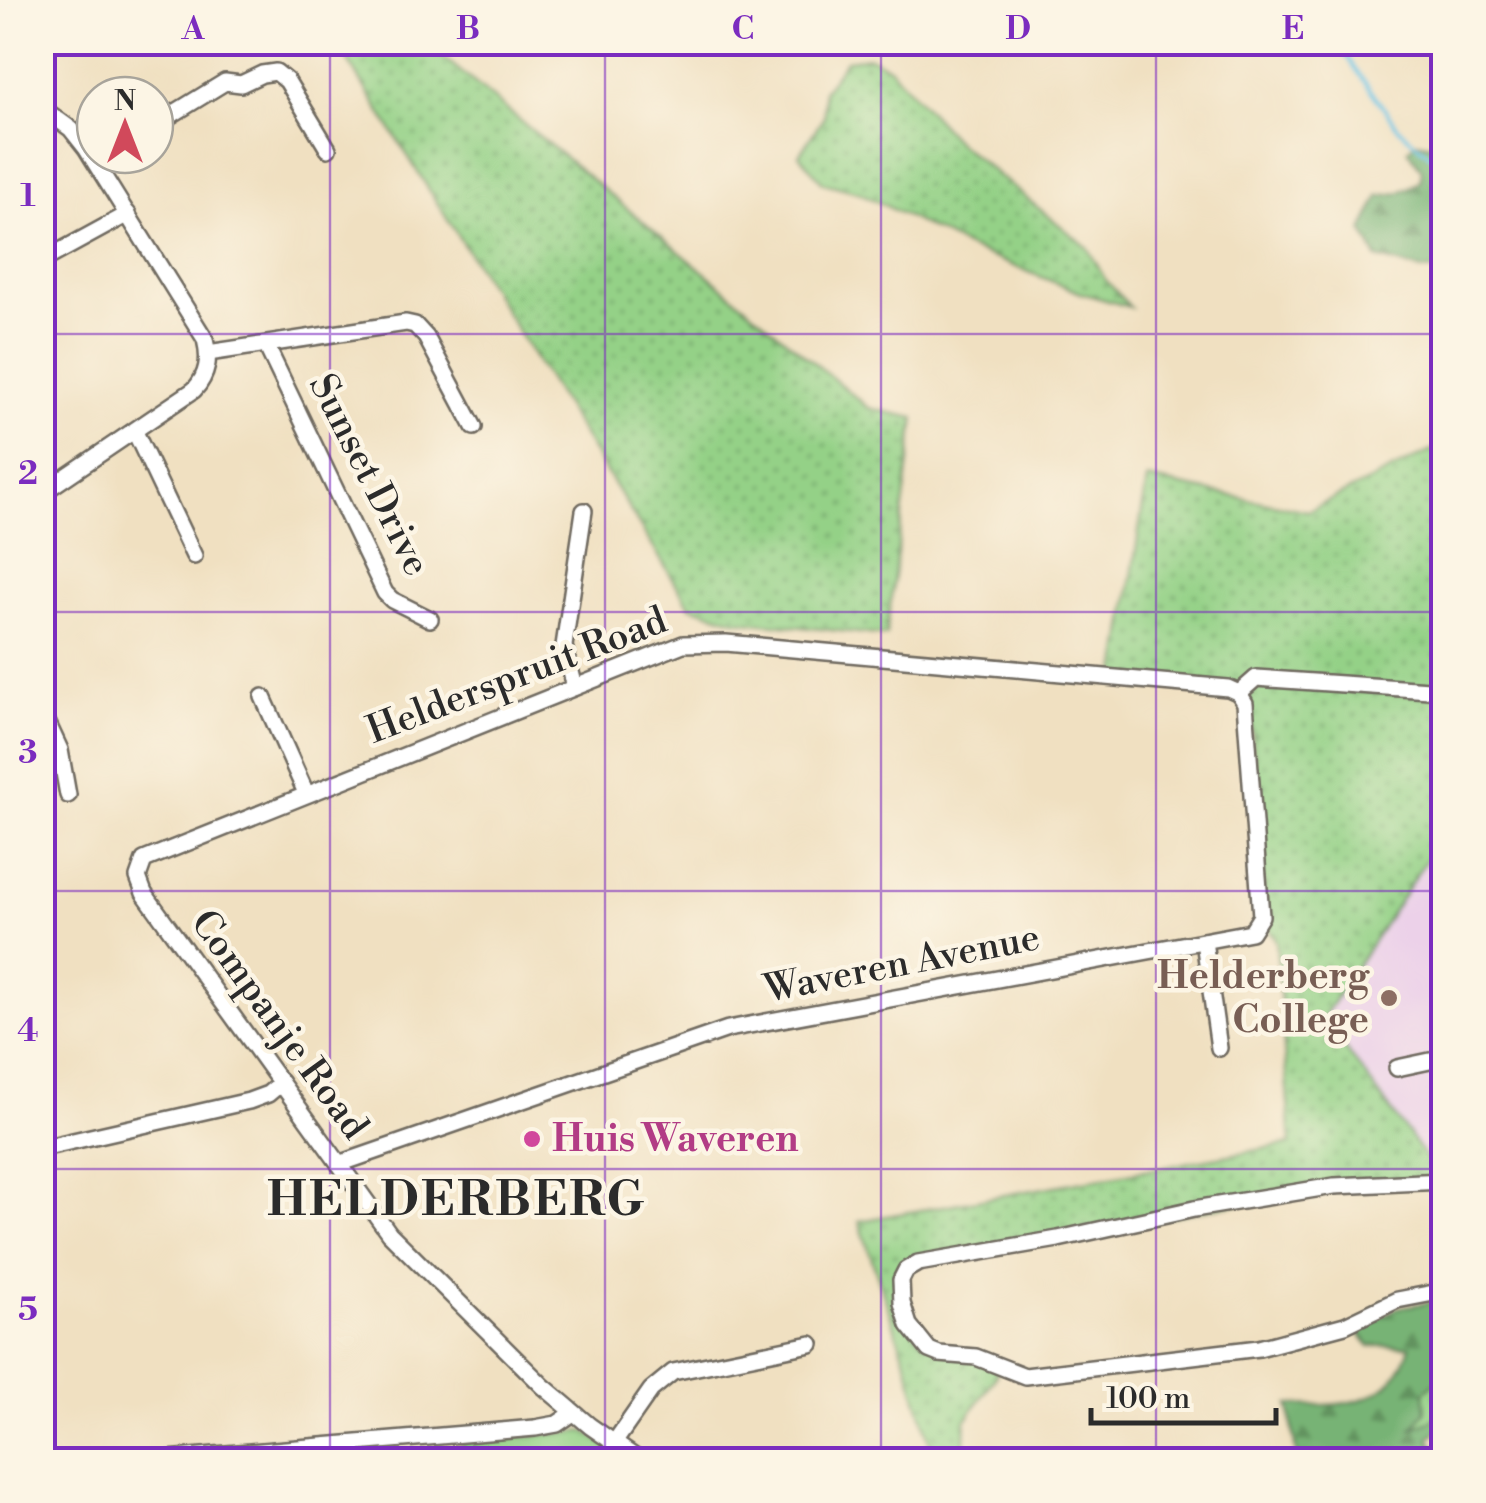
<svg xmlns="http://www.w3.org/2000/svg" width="1486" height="1503" font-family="'Libre Bodoni',serif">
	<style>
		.built { fill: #ecd1e9 }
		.grass { fill: url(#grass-dots); stroke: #607e59; stroke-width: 2.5 }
		.forest { fill: url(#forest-firs); stroke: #516f50; stroke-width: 2.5 }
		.park { fill: #94d187; stroke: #607e59; stroke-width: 2.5 }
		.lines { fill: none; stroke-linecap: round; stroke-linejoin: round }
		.stream { stroke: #65c1e3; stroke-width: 4 }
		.minor-casing { stroke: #706a60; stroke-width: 20 }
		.minor { stroke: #fff; stroke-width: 15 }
		.grid { fill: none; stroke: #7b2cbf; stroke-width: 2.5; stroke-opacity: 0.55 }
		.education-dot { fill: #8d6e63; stroke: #fcf5e5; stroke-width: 4 }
		.hotel-dot { fill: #d1479c; stroke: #fcf5e5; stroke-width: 4 }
		.labels { text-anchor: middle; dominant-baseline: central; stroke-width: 9; stroke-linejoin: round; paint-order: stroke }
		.street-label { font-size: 38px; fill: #2b2b2b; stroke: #fcf5e5 }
		.education-label { font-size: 38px; font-weight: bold; fill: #785e54; stroke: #fcf5e5; text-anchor: end }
		.hotel-label { font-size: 38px; font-weight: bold; fill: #b23c85; stroke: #fcf5e5; text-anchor: start }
		.district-label { font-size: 48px; font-weight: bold; letter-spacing: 2.5px; fill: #2b2b2b; stroke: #fcf5e5 }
		.neatline { fill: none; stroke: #7b2cbf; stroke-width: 4 }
		.grid-label { font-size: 32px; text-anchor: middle; font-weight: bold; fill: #7b2cbf }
	</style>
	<defs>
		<pattern id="grass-dots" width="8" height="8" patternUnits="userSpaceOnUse" patternTransform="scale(2.5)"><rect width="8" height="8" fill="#94d187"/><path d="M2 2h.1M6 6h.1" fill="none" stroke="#79aa6f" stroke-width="1.8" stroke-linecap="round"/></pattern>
		<pattern id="forest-firs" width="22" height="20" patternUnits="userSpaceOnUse" patternTransform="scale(2.5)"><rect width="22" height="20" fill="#77b374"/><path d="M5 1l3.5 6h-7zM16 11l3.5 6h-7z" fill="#62925f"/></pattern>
	</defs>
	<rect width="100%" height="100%" fill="#fcf5e5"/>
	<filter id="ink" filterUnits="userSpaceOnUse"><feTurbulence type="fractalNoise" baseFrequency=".01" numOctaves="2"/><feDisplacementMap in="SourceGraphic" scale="20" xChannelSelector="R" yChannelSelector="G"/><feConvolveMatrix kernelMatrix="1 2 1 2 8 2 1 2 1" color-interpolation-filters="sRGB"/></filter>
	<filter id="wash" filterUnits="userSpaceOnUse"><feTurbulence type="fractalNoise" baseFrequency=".0048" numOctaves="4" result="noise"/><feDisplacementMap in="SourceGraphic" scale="40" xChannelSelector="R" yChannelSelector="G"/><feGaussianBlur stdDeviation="2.25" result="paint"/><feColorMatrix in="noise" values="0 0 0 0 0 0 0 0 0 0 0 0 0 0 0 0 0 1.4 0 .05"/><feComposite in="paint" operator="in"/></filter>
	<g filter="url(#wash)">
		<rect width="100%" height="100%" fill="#f0e0c1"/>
		<!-- built -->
		<path class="built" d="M1443,834v346l-121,-162z"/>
		<!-- grass -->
		<g class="grass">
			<path d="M337,43h89l443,365 46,10 -29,218 -151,-16 -45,-14z"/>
			<path d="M870,57l19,10 69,76 129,104 18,32 25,28 -49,-14 -112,-45 -111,-56 -35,-9 -24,-28 25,-38 -1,-26 23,-31z"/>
			<path d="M1443,445v246l-174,-13 -30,15 -123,-14 31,-200 161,32z"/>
			<path d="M1257,683l186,14v137l-120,184 120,163 -109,5 -416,77 -17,17 19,60 77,26 -1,10 -30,44 -2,40h-29l-28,-96 -48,-143 432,-77 -15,-203 -10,-18 -17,-231z"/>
			<path d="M1443,1376v44l-6,-2 -26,12 14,-19 -1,-19z"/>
		</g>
		<!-- forest -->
		<g class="forest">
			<path d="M1416,141l27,5v124l-18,1 -48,-13 -14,-27 16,-35 19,-3 22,-11 2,-12 -14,-20z"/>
			<path d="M1443,1300v76l-19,16 2,19 -13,17 24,-10 6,2v7l-14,11 9,13 5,-2v11h-146l-8,-55c54,1 103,2 121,-59h-40l-13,-15 40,-23z"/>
		</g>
		<!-- park -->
		<path class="park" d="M585,1431l44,29h-166l-1,-19z"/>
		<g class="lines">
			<!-- stream -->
			<path class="stream" d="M1336,42l62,86 46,39"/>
		</g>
	</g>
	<g filter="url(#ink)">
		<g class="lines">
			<defs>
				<g id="minor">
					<path d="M42,108l29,21 15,19 119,191c5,20 3,36 -11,51l-152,103"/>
					<path d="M155,125l70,-43 16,2 21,-10 14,-2 11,9 41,68"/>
					<path d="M42,261l86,-47"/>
					<path d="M266,345l119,248 7,7 38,19"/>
					<path d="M208,353l198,-30 9,2 11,12 48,90"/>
					<path d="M135,432l59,124"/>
					<path d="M575,687l-11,-41 20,-135"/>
					<path d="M1239,693l17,-15 188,13"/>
					<path d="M263,697l43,96"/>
					<path d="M42,711l18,39 8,45"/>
					<path d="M1204,941l15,107"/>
					<path d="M1397,1068l47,-10"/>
					<path d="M42,1148l207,-47 19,-7 13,-11"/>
					<path d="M339,1164l389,-135 523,-97 10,-16 -16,-213 -6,-10"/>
					<path d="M1444,1181l-110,5 -140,23 -136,30 -140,24 -12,7 -5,10 1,23 7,22 20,25 10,4 37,3 49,19 234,-28 86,-23 52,-25 47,-9"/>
					<path d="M614,1443l37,-53 22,-18 138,-28"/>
					<path d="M155,1460l380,-32 22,-4 16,-11"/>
					<path d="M639,1460l-49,-34 -47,-40 -154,-153 -245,-340 -6,-16 6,-17 539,-216 43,-1 502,45 11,5"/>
				</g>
			</defs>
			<!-- minor casing -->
			<use href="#minor" class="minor-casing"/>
			<!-- minor -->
			<use href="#minor" class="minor"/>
		</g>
	</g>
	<!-- grid -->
	<path class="grid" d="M330,42v1418M605,42v1418M881,42v1418M1156,42v1418M42,334h1402M42,612h1402M42,891h1402M42,1169h1402"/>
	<!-- markers -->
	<circle class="education-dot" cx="1389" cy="998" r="10"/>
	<circle class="hotel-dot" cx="532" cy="1139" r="10"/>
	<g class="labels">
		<!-- street labels -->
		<g class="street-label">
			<text transform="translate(369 475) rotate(63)">Sunset Drive</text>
			<text transform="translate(517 676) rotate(-21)">Helderspruit Road</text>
			<text transform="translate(902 964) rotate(-11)">Waveren Avenue</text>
			<text transform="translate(279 1025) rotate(54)">Companje Road</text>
		</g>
		<!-- education labels -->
		<g class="education-label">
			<text x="1369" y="976">Helderberg<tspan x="1369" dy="44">College</tspan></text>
		</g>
		<!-- hotel labels -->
		<g class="hotel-label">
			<text x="552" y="1139">Huis Waveren</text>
		</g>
		<!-- district labels -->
		<g class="district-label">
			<text x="457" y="1201">HELDERBERG</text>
		</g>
	</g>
	<!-- margin -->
	<rect width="1486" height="1503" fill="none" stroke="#fcf5e5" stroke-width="110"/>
	<!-- north arrow -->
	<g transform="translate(125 125)"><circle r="48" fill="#fcf5e5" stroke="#a8a49b" stroke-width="2.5"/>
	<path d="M0-8L18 38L0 25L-18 38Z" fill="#d1495b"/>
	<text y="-15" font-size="28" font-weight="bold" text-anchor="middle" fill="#2b2b2b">N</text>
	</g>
	<!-- scale -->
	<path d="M1091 1408v15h185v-15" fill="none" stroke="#2b2b2b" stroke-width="5"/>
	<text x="1106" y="1408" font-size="30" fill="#2b2b2b" stroke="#fcf5e5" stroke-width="8" paint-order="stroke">100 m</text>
	<rect x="55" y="55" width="1376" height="1393" class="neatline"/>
	<g class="grid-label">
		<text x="193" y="39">A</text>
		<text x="468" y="39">B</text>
		<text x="743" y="39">C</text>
		<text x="1018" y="39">D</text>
		<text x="1293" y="39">E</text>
		<text x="28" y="206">1</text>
		<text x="28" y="484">2</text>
		<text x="28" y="763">3</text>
		<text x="28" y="1041">4</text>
		<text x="28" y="1320">5</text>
	</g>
</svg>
